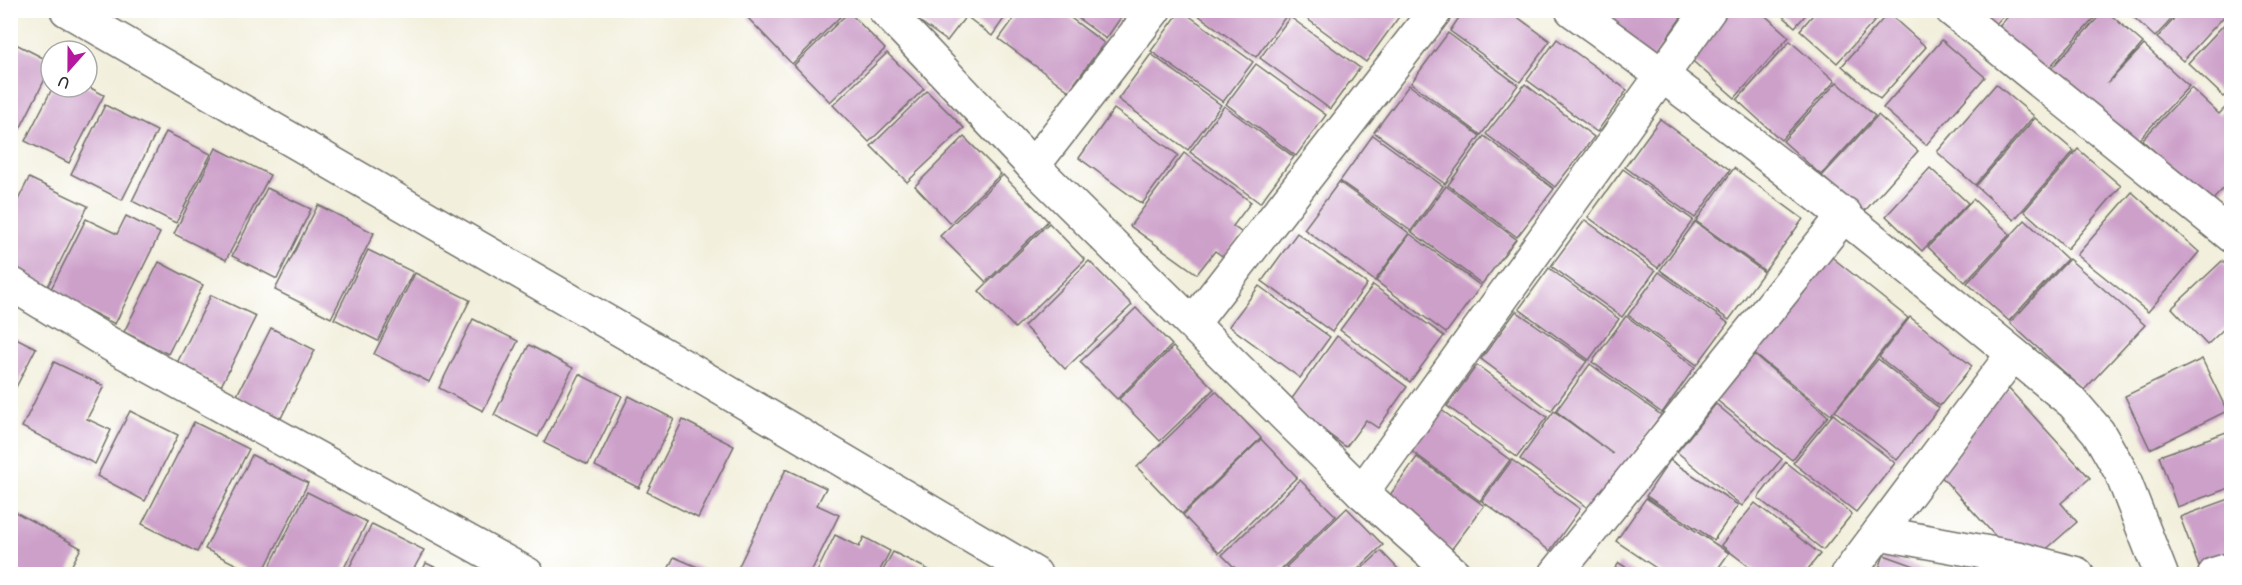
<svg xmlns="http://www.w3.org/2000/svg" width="2242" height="585" font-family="'Comic Neue',sans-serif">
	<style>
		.building { fill: #cda0ca }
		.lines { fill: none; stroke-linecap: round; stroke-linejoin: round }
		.minor-casing { stroke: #717069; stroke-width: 36 }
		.minor { stroke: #fff; stroke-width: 33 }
	</style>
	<rect width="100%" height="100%" fill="#fff"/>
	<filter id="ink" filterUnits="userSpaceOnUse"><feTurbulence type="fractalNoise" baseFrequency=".0167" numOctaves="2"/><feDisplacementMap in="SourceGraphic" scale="12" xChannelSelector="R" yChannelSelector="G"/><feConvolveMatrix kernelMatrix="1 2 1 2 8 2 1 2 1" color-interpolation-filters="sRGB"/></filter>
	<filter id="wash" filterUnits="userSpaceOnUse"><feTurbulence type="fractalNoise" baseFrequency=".008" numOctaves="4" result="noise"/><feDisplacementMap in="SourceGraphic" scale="24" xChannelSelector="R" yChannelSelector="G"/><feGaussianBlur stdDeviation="1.35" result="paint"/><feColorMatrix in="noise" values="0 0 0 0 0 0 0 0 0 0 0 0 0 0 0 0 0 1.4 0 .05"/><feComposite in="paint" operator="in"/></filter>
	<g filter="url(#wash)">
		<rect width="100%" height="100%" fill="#f2efdc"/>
		<g id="blocks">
			<!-- building -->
			<g class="building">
				<path d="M756,10h91l-55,54 -44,-46z"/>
				<path d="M904,10h106l-18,26 -26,-20 -19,25z"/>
				<path d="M1020,10h40l44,33 -35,48 -70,-52z"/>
				<path d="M1067,10h59l-20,29z"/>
				<path d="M1181,10l72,52 -30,40 -72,-51z"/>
				<path d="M1191,10h97l1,2 -33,45z"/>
				<path d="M1295,10h109l-38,52z"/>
				<path d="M1464,10h44l42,31 -30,41 -70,-51z"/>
				<path d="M1603,10h83l-35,52 -56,-39z"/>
				<path d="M1729,10h30l30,27 -54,61 -48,-42z"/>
				<path d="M1776,10h34l-15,17z"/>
				<path d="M1817,10h65l1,2 -46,51 -37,-33z"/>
				<path d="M1973,10h36l-17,18z"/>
				<path d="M2014,10h88l-60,65 -47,-44z"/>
				<path d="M2105,10l38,33 -36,41 37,-39 45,41 -59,63 -83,-76z"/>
				<path d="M2126,10h54l-25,27z"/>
				<path d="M2182,10h48l-47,51 -26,-23z"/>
				<path d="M849,12l36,37 -55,53 -36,-37z"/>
				<path d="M1888,13l38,34 -46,52 -38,-33z"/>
				<path d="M2232,16v74l-8,7 -36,-34z"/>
				<path d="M1290,17l70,51 -30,41 -70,-51z"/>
				<path d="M1448,33l70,52 -37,50 -70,-52z"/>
				<path d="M1557,39l70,51 -30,42 -70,-52z"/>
				<path d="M1942,40l43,37 -59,68 -43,-37z"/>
				<path d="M10,41l41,21v5l-32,64 -9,-4z"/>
				<path d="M1790,41l45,40 -54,59 -44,-40z"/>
				<path d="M887,53l37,36 -55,53 -36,-37z"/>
				<path d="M1151,54l70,51 -33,45 -70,-51z"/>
				<path d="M1256,64l70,51 -30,41 -70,-52z"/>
				<path d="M1837,82l38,34 -54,59 -38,-34z"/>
				<path d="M1525,84l69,53 -39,50 -69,-53z"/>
				<path d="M1996,84l38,32 -59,69 -38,-33z"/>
				<path d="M1409,85l71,51 -35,48 -71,-52z"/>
				<path d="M87,86l17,9 -35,68 -44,-22 28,-54z"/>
				<path d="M2191,88l28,26 13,-13v78l-21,23 -69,-62z"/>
				<path d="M927,91l37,37 -57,54 -36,-36z"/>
				<path d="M105,105l52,26 -35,69 -51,-26z"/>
				<path d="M1224,106l70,51 -34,46 -70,-51z"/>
				<path d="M1114,109l64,46 -36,49 -63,-46z"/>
				<path d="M1878,115l40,36 -55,62 -41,-37z"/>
				<path d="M2035,118l39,33 -60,69 -38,-34z"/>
				<path d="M1660,119l70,51 -35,48 -70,-51z"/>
				<path d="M166,132l45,22 -35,69 -44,-22z"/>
				<path d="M1373,135l70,51 -32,45 -71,-50z"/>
				<path d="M1484,136l70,53 -37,48 -69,-52z"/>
				<path d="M964,137l37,37 -51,49 -35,-37z"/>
				<path d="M216,148l54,27 -44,85 -52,-26z"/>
				<path d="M2078,149l43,37 -54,63 -43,-38z"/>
				<path d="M1184,153l67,49 -18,24 9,7 -17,25 -10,-7 -18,23 -67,-48z"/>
				<path d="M1734,168l69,51 -38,52 -69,-50z"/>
				<path d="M1930,168l38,35 -46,48 -36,-35z"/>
				<path d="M1623,169l70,51 -35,48 -70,-51z"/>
				<path d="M1003,175l45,46 -62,61 -46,-46z"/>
				<path d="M29,178l59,28 -40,80 -38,-19v-51z"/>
				<path d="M1339,182l70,51 -34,48 -71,-52z"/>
				<path d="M1446,186l70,53 -34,45 -70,-52z"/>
				<path d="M267,188l44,21 -34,70 -45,-23z"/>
				<path d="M2132,192l67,60 -51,60 -71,-57z"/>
				<path d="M1973,199l37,35 -45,48 -37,-35z"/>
				<path d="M318,205l56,28 -43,85 -56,-28z"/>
				<path d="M126,216l34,17 -45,91 -65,-33 36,-72 31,15z"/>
				<path d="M1585,220l70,51 -33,46 -71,-51z"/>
				<path d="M2025,220l42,39 -58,62 -42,-38z"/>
				<path d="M1695,222l69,50 -35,48 -69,-50z"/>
				<path d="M1049,223l36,37 -70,68 -36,-37z"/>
				<path d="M1297,233l70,51 -35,48 -70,-51z"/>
				<path d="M1410,234l71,52 -35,47 -70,-52z"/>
				<path d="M368,250l45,22 -35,69 -44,-22z"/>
				<path d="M1829,255l79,63 -77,97 -79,-63z"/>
				<path d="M2069,259l76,66 -61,65 -74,-67z"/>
				<path d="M1089,261l43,44 -67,64 -41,-43z"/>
				<path d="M2222,261l10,10v50l-25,24 -35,-37z"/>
				<path d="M159,262l44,23 -35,69 -44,-22z"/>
				<path d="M1549,268l70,51 -30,41 -70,-51z"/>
				<path d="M1659,272l69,51 -31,42 -69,-50z"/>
				<path d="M415,273l55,27 -41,82 -55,-28z"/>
				<path d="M1373,285l71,51 -34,46 -70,-52z"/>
				<path d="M1259,286l71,51 -30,41 -71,-52z"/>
				<path d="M211,295l45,21 -35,70 -44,-23z"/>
				<path d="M1136,308l36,37 -55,54 -37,-37z"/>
				<path d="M1516,311l71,50 -36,50 -70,-52z"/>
				<path d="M1626,316l69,51 -33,46 -70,-51z"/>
				<path d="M1910,317l62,49 -32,40 -61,-49z"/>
				<path d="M473,319l45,22 -35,70 -44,-23z"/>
				<path d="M271,328l44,22 -34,68 -45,-21z"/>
				<path d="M10,335l26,13 -26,51z"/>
				<path d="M1337,336l70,51 -29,41 -12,-8 -20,27 -58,-43z"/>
				<path d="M529,345l44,23 -35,69 -44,-22z"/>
				<path d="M1173,347l41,42 -54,52 -41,-42z"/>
				<path d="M1751,352l77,64 -36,44 -78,-62z"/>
				<path d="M1878,359l61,49 -42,52 -62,-49z"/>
				<path d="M2202,359l25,52 -77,38 -25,-53z"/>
				<path d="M54,362l50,24 -17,33 24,11 -16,34 -73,-37z"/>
				<path d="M1590,364l71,51 -69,96 -72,-52 34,-48 59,43 -57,-43z"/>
				<path d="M1477,365l70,52 -30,40 -70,-51z"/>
				<path d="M579,374l43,22 -34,69 -44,-22z"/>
				<path d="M2009,389l81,89 -29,25 16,19 -44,39 -24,-10 -81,-89z"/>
				<path d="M1216,391l45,47 -79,76 -45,-47z"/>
				<path d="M629,396l45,23 -35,69 -44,-22z"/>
				<path d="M1716,404l66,55 -40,47 -65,-54z"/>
				<path d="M1440,409l70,51 -30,41 -70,-51z"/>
				<path d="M130,411l48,24 -33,66 -48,-25z"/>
				<path d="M1833,414l62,49 -39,49 -63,-49z"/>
				<path d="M683,420l51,26 -36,72 -51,-26z"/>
				<path d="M194,422l55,27 -52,103 -55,-28z"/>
				<path d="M2232,430v57l-55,20 -18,-51z"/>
				<path d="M1261,439l36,38 -78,76 -36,-38z"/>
				<path d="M252,455l56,28 -46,91h-7l-50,-25z"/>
				<path d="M1417,457l67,49 -33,44 -66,-48z"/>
				<path d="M1512,460l68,49 -30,42 -68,-50z"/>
				<path d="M1670,460l68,45 -24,35 -68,-44z"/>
				<path d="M1786,462l66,52 -29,36 -65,-52z"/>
				<path d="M786,469l40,19 -9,17 22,10 -29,59h-75z"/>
				<path d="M1300,480l36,36 -60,58h-35l-19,-19z"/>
				<path d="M307,492l60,30 -26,52h-75z"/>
				<path d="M1646,498l83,55 -15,21h-49l-49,-33z"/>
				<path d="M2232,498v58l-33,11 -19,-50z"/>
				<path d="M1755,503l65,51 -16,20h-45l-38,-29z"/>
				<path d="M1347,508l36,37 -30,29h-59l-8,-7z"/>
				<path d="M10,509l71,39 -14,26h-57z"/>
				<path d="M372,524l52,26 -13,24h-65z"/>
				<path d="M835,535l24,12 5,-10 26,14 -12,23h-62z"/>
				<path d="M1381,551l22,23h-47z"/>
				<path d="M893,552l44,22h-56z"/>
				<path d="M1884,555l53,19h-60z"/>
				<path d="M674,557l40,17h-48z"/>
				<path d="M426,563l23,11h-28z"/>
				<path d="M1619,563l18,11h-26z"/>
				<path d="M1725,567l11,7h-16z"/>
			</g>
		</g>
	</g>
	<g filter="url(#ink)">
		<use href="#blocks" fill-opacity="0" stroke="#717069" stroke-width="1.5"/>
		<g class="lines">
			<defs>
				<g id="minor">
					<path d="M67,10l618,357 350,207"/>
					<path d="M885,10l148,156 329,326 92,82"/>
					<path d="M1572,10c174,123 337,258 501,393l25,29 23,40 40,102"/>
					<path d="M1952,10l280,226"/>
					<path d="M1033,166l121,-156"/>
					<path d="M10,283l100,61 417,230"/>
					<path d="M1193,323l243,-313"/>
					<path d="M1362,492l347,-482"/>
					<path d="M1879,533l138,25 60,16"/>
					<path d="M1556,574l289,-360"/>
					<path d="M1848,574l165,-220"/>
					<path d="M2215,574l17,-5"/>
				</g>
			</defs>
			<!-- minor casing -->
			<use href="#minor" class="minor-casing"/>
			<!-- minor -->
			<use href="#minor" class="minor"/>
		</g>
	</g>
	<!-- margin -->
	<rect width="2242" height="585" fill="none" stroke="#fff" stroke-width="36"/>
	<!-- north arrow -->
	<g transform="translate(69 69) rotate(201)"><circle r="28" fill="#ffffff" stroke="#aaaaaa" stroke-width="1.5"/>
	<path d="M0-4.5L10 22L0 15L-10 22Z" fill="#b5179e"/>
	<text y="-9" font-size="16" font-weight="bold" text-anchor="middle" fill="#2b2b2b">U</text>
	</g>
</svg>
